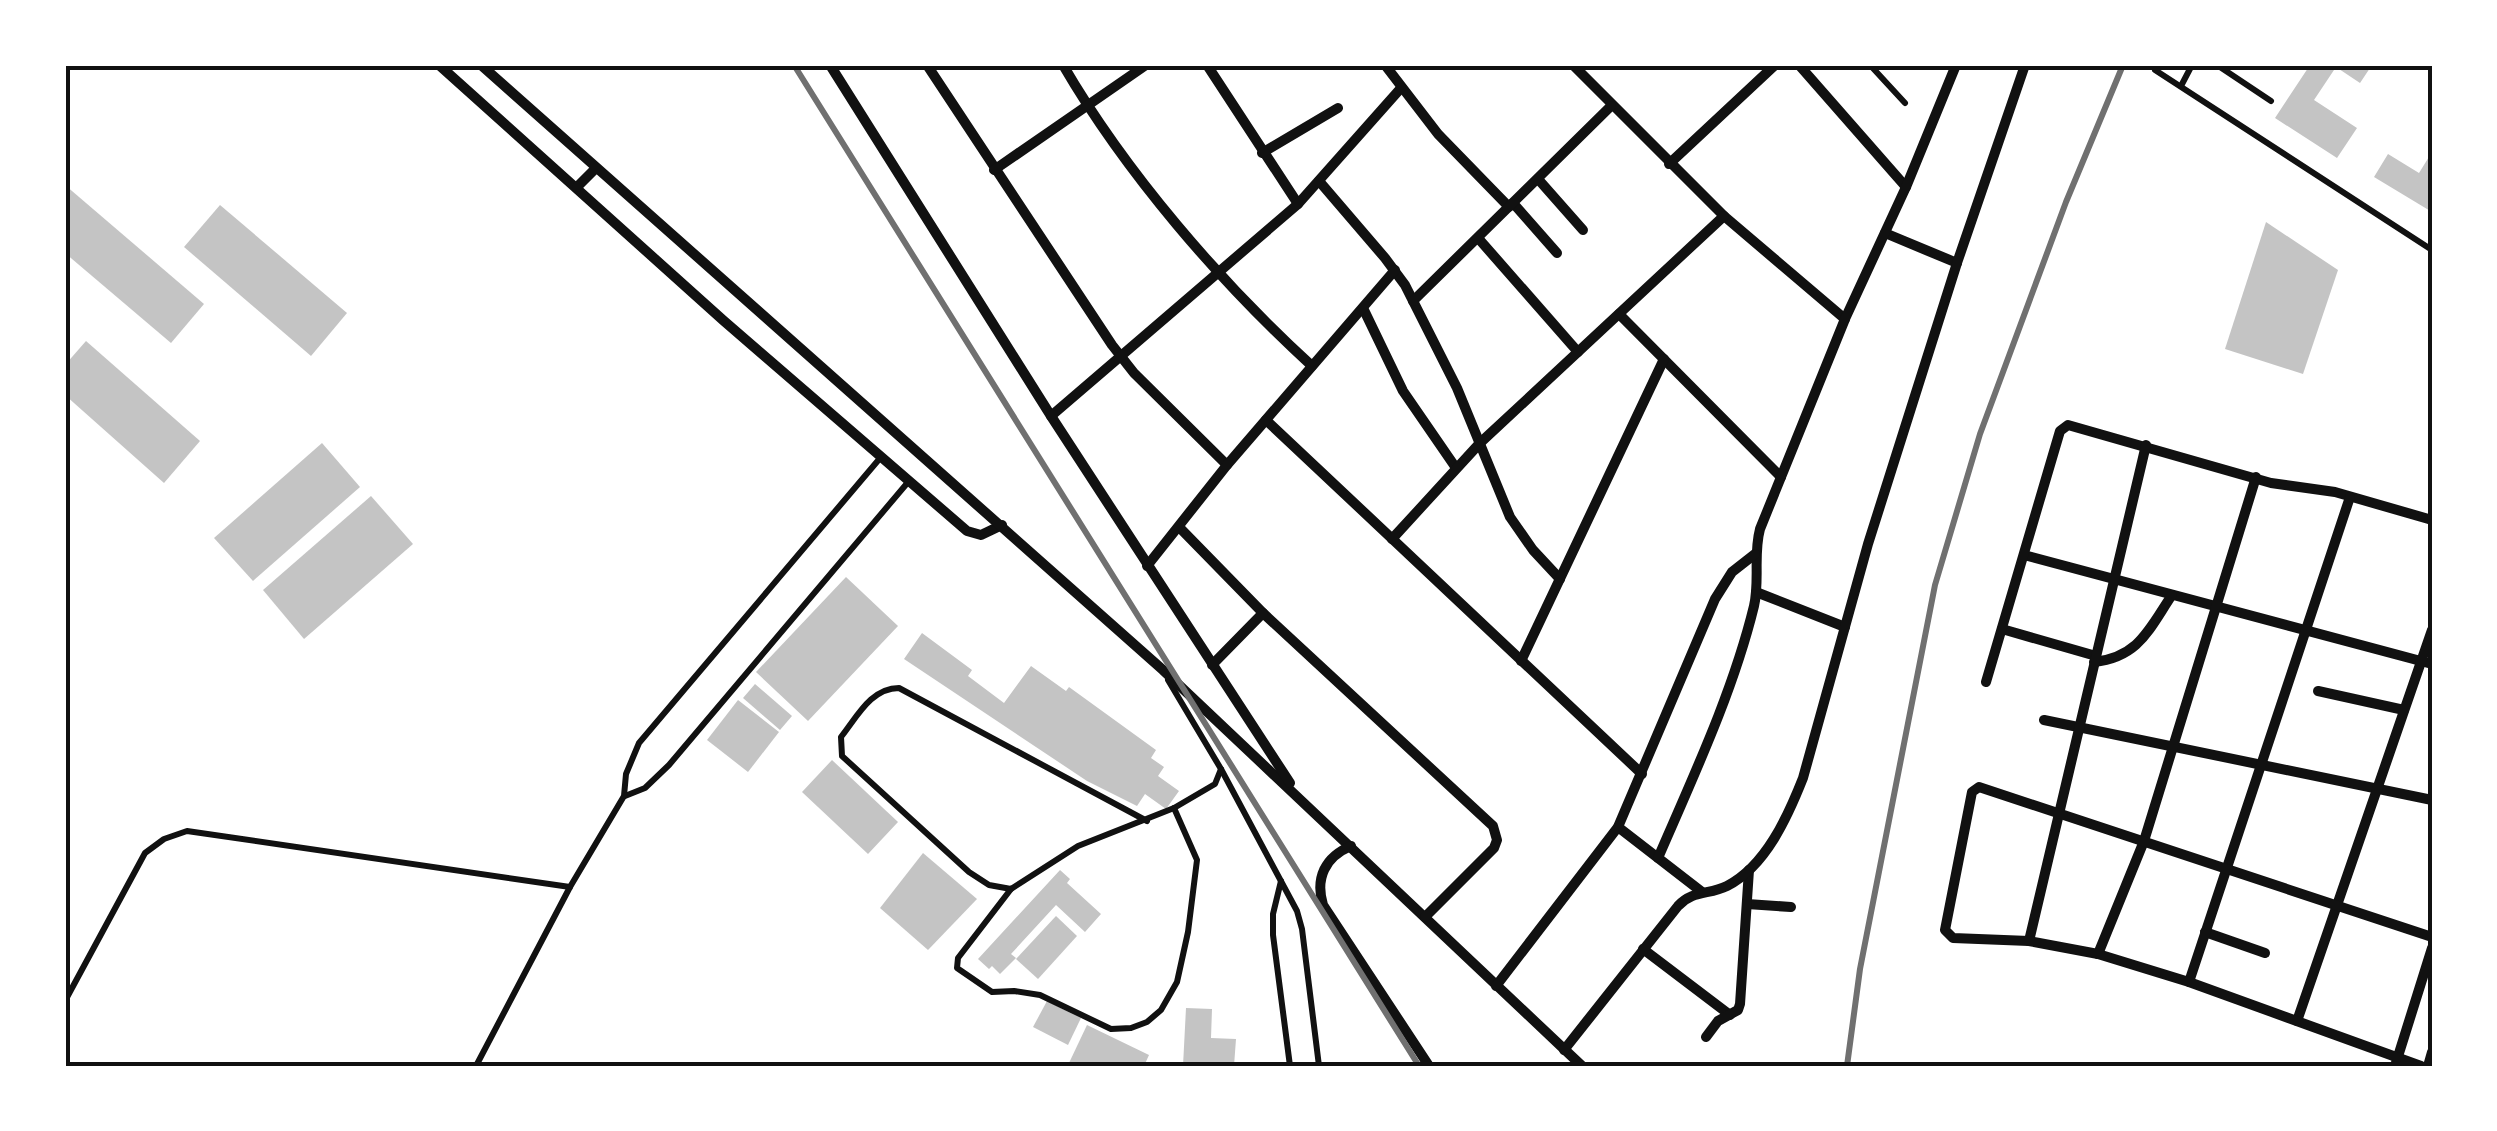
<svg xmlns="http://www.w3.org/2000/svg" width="2497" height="1131" font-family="Ubuntu,sans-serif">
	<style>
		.building { fill: #c4c4c4 }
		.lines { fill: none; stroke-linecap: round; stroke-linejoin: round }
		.service { stroke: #111; stroke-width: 6 }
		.minor { stroke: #111; stroke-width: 10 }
		.rail { stroke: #707070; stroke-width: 6 }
		.neatline { fill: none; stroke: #111; stroke-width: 4 }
	</style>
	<rect width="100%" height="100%" fill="#fff"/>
	<!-- building -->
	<g class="building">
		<path d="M2310,65h62l-12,18 -24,-16 -22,33 43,28 -20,30 -62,-40z"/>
		<path d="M2432,152v60l-58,-35 14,-23 31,19z"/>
		<path d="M65,185l139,119 -33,39 -106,-90z"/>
		<path d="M220,205l127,108 -36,43 -127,-109z"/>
		<path d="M2266,222l72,48 -35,104 -78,-25z"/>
		<path d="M86,341l114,100 -36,42 -99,-88v-30z"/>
		<path d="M322,443l38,44 -107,94 -39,-43z"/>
		<path d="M371,496l42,48 -109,95 -41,-49z"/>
		<path d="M846,577l52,49 -90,95 -52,-49z"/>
		<path d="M922,633l50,37 -4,6 36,27 27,-37 35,25 3,-4 87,63 -5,8 13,9 -6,9 21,15 -13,18 -21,-15 -8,12 -50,-25 -183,-122z"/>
		<path d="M755,684l37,32 -12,14 -37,-32z"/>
		<path d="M738,700l41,32 -31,40 -41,-32z"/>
		<path d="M832,760l66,62 -30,32 -66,-62z"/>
		<path d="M923,853l54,46 -49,51 -48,-42z"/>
		<path d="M1060,870l10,9 -3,4 34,31 -16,18 -29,-27 -45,49 5,4 -16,16 -8,-8 -3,3 -11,-10z"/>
		<path d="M1056,916l21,20 -39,43 -22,-20z"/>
		<path d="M1047,1001l34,17 -13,27 -35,-18z"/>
		<path d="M1186,1008l26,1 -1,29 25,1 -2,27h-51z"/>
		<path d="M1087,1025l62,30 -5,11h-68l-7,-3z"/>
	</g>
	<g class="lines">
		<!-- service -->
		<g class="service">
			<path d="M1870,65l35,38"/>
			<path d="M2217,65l54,36"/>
			<path d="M2155,70l277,180"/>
			<path d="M2181,86l11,-21"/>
			<path d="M1168,680l53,89 76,142 5,18 17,137"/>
			<path d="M625,796l20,-8 24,-23 240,-284"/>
			<path d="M1147,821l-248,-133c-28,0 -42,29 -58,49l1,19 127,116 20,13 22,4 67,-43 96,-38 41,-24 6,-15"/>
			<path d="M1281,881l-8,33v21l17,131"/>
			<path d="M1011,889l-53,69 -1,10 35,24 22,-1 26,4 71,34 20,-1 16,-6 14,-12 16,-28 11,-50 9,-72 -23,-52"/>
			<path d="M65,1001l80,-148 19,-14 23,-8 383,56"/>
			<path d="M476,1066l94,-179 54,-91 2,-22 13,-31 242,-286"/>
		</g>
		<!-- minor -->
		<g class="minor">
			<path d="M439,65l285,256 243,210 14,4 21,-10"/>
			<path d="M481,65l682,605 419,396"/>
			<path d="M830,65l221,351 239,367"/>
			<path d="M927,65l185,280 22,28 93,92"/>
			<path d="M1063,65c63,108 157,217 249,301"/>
			<path d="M1207,65l91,139"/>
			<path d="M1385,65l53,69 71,73"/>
			<path d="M1573,65l151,151 121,103"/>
			<path d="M1799,65l107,122"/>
			<path d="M1262,153l76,-45"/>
			<path d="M1669,164l106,-99"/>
			<path d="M994,170l152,-105"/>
			<path d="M1538,179l45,51"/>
			<path d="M1319,181l66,77 20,27 52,103 53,129 23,33 27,29"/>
			<path d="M577,187l19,-19"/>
			<path d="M1513,203l44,50"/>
			<path d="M1885,233l72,30"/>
			<path d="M1478,238l100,114"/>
			<path d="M1413,301l198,-195"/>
			<path d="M1363,308l40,83 53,77"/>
			<path d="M1619,314l162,163"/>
			<path d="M1051,416l247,-212 103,-116"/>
			<path d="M1266,420l376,354"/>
			<path d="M1179,527l84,86 230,213 4,14 -3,8 -69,69"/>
			<path d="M1392,539l88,-96 244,-227"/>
			<path d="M2024,555l408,109"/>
			<path d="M1147,566l80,-101 168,-195"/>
			<path d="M1756,592l89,35"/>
			<path d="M2002,629l94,27"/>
			<path d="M1521,661l143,-302"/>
			<path d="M2094,662c45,-5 55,-33 78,-67"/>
			<path d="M1212,665l51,-52"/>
			<path d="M1986,682l74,-251 8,-6 203,58 64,9 97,28"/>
			<path d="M2318,691l86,19"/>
			<path d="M2044,720l388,80"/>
			<path d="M1618,827l84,65"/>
			<path d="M1351,846c-26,11 -36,32 -28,59l106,161"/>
			<path d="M1658,858c35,-81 75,-166 96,-252 6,-26 -1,-51 6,-77l85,-210 61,-132 50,-122"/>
			<path d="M1747,904l44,3"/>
			<path d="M2205,932l60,21"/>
			<path d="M2029,941l117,-496"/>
			<path d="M1643,949l87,66"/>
			<path d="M2098,954l46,-113 112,-364"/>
			<path d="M2189,982l161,-485"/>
			<path d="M1496,986l122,-159 97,-228 17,-27 23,-18"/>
			<path d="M2297,1021l135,-391"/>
			<path d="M1706,1037l12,-16 20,-11 2,-6 9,-134"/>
			<path d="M1564,1050l114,-144c15,-16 31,-11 49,-20 39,-20 61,-70 76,-108l65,-234 89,-281 68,-198"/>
			<path d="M2395,1066l37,-118"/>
			<path d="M2421,1066l-232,-84 -91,-28 -69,-13 -76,-3 -8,-8 27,-138 7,-5 453,150"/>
			<path d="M2428,1066l4,-14"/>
		</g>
		<!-- rail -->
		<g class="rail">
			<path d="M794,65l625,1001"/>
			<path d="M1847,1066l13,-97 75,-384 45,-151 86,-232 57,-137"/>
		</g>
	</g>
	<!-- border -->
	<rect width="2497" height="1131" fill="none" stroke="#ffffff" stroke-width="135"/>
	<rect x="68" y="68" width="2362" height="996" class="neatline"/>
</svg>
